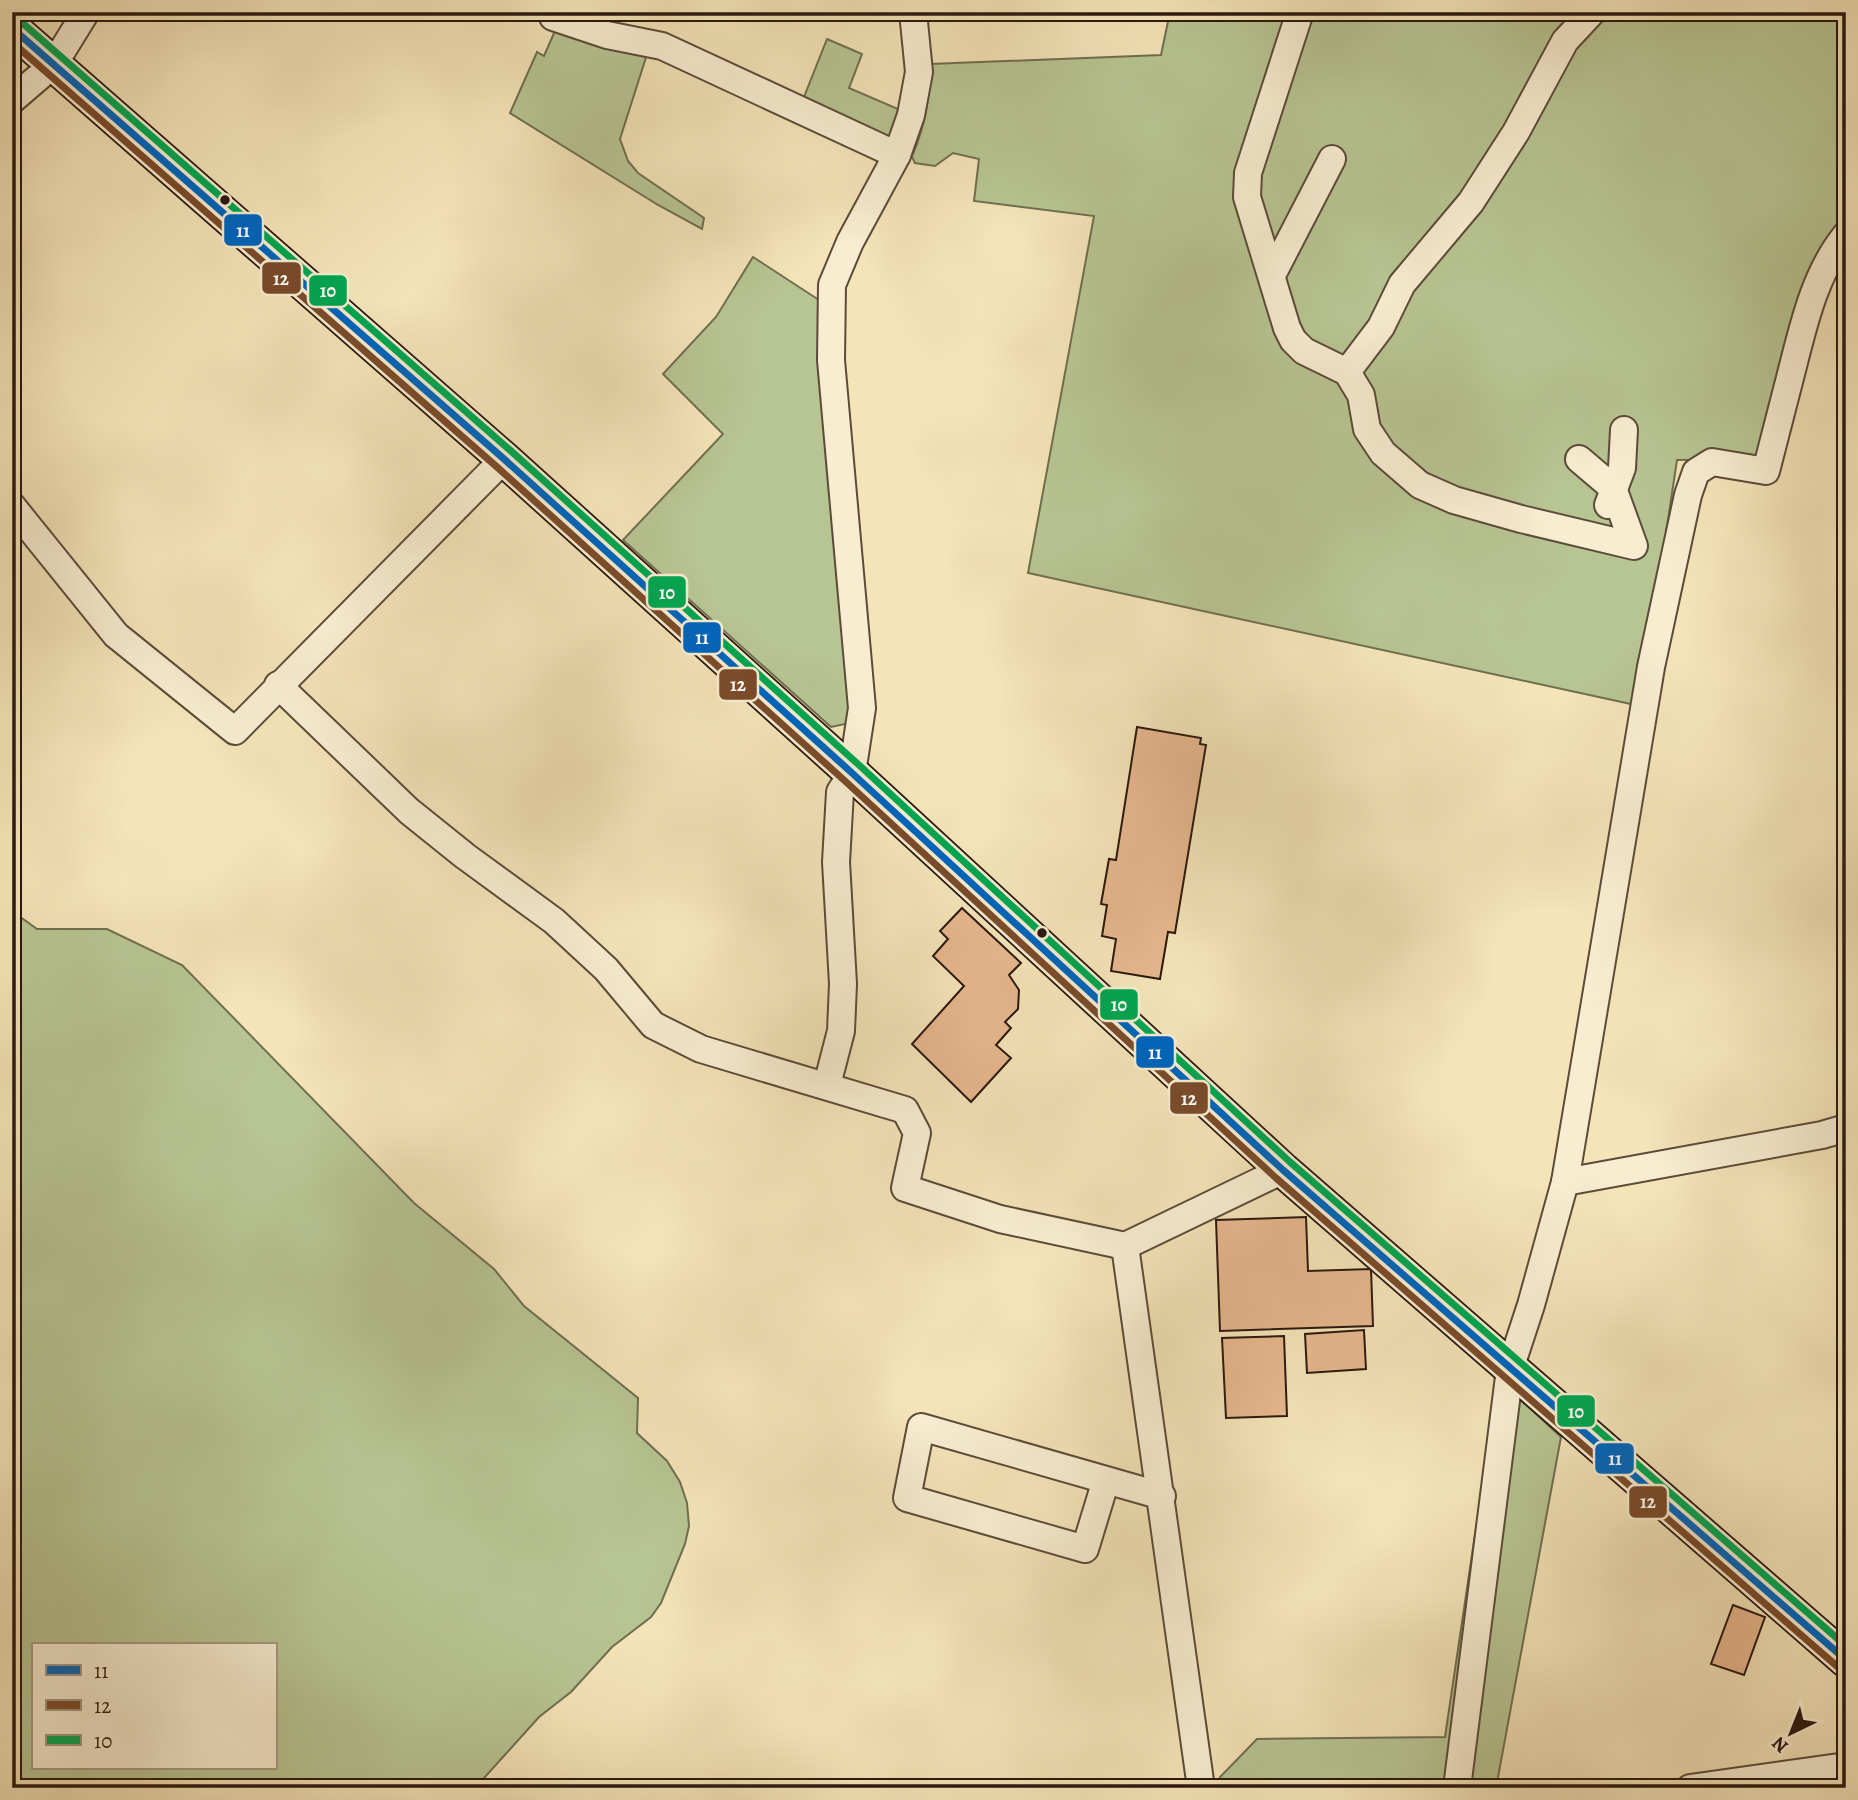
<svg xmlns="http://www.w3.org/2000/svg" width="1858" height="1800" font-family="Alegreya,serif">
	<style>
		.green { fill: #b7c592; stroke: #706e51; stroke-width: 2; fill-rule: evenodd }
		.building { fill: #e7b78d; stroke: #2a1810; stroke-width: 2 }
		.lines { fill: none; stroke-linecap: round; stroke-linejoin: round }
		.minor-casing { stroke: #5c4b3a; stroke-width: 30 }
		.major-casing { stroke: #2a1810; stroke-width: 37 }
		.minor { stroke: #f8edd1; stroke-width: 26 }
		.major { stroke: #f4e4b8; stroke-width: 33 }
		.bus-1-casing { stroke: #f8edd1; stroke-width: 12 }
		.bus-2-casing { stroke: #f8edd1; stroke-width: 12 }
		.bus-3-casing { stroke: #f8edd1; stroke-width: 12 }
		.bus-1 { stroke: #0065bd; stroke-width: 7 }
		.bus-2 { stroke: #7a4b2a; stroke-width: 7 }
		.bus-3 { stroke: #00a651; stroke-width: 7 }
		.bus-dot { fill: #2a1810; stroke: #f8edd1; stroke-width: 2.5 }
		.line-badge { stroke: #f8edd1; stroke-width: 2.5 }
		.badge-label { font-size: 19px; text-anchor: middle; font-weight: bold; fill: #fff }
	</style>
	<rect width="100%" height="100%" fill="#f4e4b8"/>
	<filter id="stains"><feTurbulence type="fractalNoise" baseFrequency=".00286" numOctaves="4"/><feColorMatrix values="0 0 0 0 .2 0 0 0 0 .09 0 0 0 0 .02 0 0 0 .5 -.17"/></filter>
	<radialGradient id="worn" r=".72"><stop offset=".6" stop-color="#630" stop-opacity="0"/><stop offset="1" stop-color="#630" stop-opacity=".3"/></radialGradient>
	<!-- green -->
	<g class="green">
		<path d="M1170,12h676v214l-85,233 -84,1 -37,246 -612,-133 66,-357 -120,-15 5,-42 -26,-6 -18,13 -20,-3 -3,-6c14,-35 17,-55 18,-93l231,-9z"/>
		<path d="M558,24l91,24 -29,91 8,22 10,12 66,45 -2,11 -44,-24 -148,-92 27,-61 7,4z"/>
		<path d="M827,39l35,15 -13,34 49,21 -7,29 -7,2 -82,-38z"/>
		<path d="M753,257l69,45 28,421 -19,4 -208,-187 100,-106 -60,-60 53,-57z"/>
		<path d="M12,911l25,18h70l75,36 232,238 80,66 30,37 114,92 -1,35 30,28 13,21 7,21 2,23 -4,18 -24,59 -10,14 -39,30 -41,45 -32,25 -64,71h-463zM33,1644h242v123h-242z"/>
		<path d="M1498,1379l63,58 -65,351h-275l-1,-11 37,-38 188,-2z"/>
	</g>
	<!-- building -->
	<g class="building">
		<path d="M1137,727l64,11 -1,6 6,1 -31,188 -7,-1 -8,47 -49,-8 5,-32 -14,-3 5,-31 -6,-1 8,-45 7,1z"/>
		<path d="M962,908l59,55 -12,12 10,15 -1,19 -13,13 6,6 -15,17 15,13 -40,44 -59,-58 52,-58 -31,-30 15,-17 -8,-8z"/>
		<path d="M1306,1217l2,54 63,-2 2,57 -153,5 -4,-111z"/>
		<path d="M1364,1330l2,39 -59,4 -2,-39z"/>
		<path d="M1284,1336l3,80 -61,2 -4,-80z"/>
		<path d="M1733,1605l32,12 -21,58 -33,-11z"/>
	</g>
	<g class="lines">
		<defs>
			<g id="minor">
				<path d="M1300,12l-52,161 -1,24 40,131 6,12 11,11 43,21 14,23 6,34 16,24 37,32 34,15 67,19 113,27 -21,-58 -34,-29"/>
				<path d="M553,17l54,18 55,11 235,109"/>
				<path d="M12,100l42,-36 32,-52"/>
				<path d="M1272,275l60,-116"/>
				<path d="M1347,372l34,-45 21,-43 69,-82 45,-70 49,-91 27,-29"/>
				<path d="M1608,505l14,-37 2,-38"/>
				<path d="M12,506l104,129 119,96 269,-272"/>
				<path d="M278,685l131,126 56,45 89,65 52,48 47,56 48,24 204,61 12,23 -12,55 95,31 125,27 158,-76"/>
				<path d="M827,1085l14,-54 2,-47 -7,-122 4,-70 12,-19 10,-65 -31,-348 1,-75 18,-43 47,-87 14,-40 8,-43 -6,-60"/>
				<path d="M1565,1182l257,-47 24,-7"/>
				<path d="M1125,1246l76,542"/>
				<path d="M1106,1480l-21,69 -178,-51 14,-71 241,69"/>
				<path d="M1457,1788l53,-419 21,-64 34,-123 86,-515 37,-172 8,-23 16,-10 54,9c9,-34 17,-67 26,-101 12,-47 23,-97 54,-135"/>
				<path d="M1690,1788l156,-22"/>
			</g>
			<path id="major" d="M12,28l492,431 348,314 431,397 563,490"/>
		</defs>
		<!-- minor casing -->
		<use href="#minor" class="minor-casing"/>
		<!-- major casing -->
		<use href="#major" class="major-casing"/>
		<!-- minor -->
		<use href="#minor" class="minor"/>
		<!-- major -->
		<use href="#major" class="major"/>
		<defs>
			<path id="bus-1" d="M12,28l492,431 348,314 431,397 563,490"/>
			<path id="bus-2" d="M12,42l485,425 348,314 431,397 563,490"/>
			<path id="bus-3" d="M19,20l492,431 348,314 431,397 556,484"/>
		</defs>
		<!-- bus-1 casing -->
		<use href="#bus-1" class="bus-1-casing"/>
		<!-- bus-2 casing -->
		<use href="#bus-2" class="bus-2-casing"/>
		<!-- bus-3 casing -->
		<use href="#bus-3" class="bus-3-casing"/>
		<!-- bus-1 -->
		<use href="#bus-1" class="bus-1"/>
		<!-- bus-2 -->
		<use href="#bus-2" class="bus-2"/>
		<!-- bus-3 -->
		<use href="#bus-3" class="bus-3"/>
	</g>
	<!-- markers -->
	<g class="bus-dot">
		<circle cx="225" cy="200" r="6"/>
		<circle cx="1042" cy="933" r="6"/>
	</g>
	<g class="line-badge">
		<rect x="223" y="213" width="40" height="34" rx="7" fill="#0065bd"/>
		<rect x="261" y="261" width="41" height="34" rx="7" fill="#7a4b2a"/>
		<rect x="308" y="274" width="40" height="33" rx="7" fill="#00a651"/>
		<rect x="647" y="575" width="40" height="34" rx="7" fill="#00a651"/>
		<rect x="682" y="621" width="40" height="33" rx="7" fill="#0065bd"/>
		<rect x="718" y="668" width="40" height="33" rx="7" fill="#7a4b2a"/>
		<rect x="1099" y="988" width="40" height="33" rx="7" fill="#00a651"/>
		<rect x="1135" y="1035" width="40" height="34" rx="7" fill="#0065bd"/>
		<rect x="1169" y="1081" width="40" height="34" rx="7" fill="#7a4b2a"/>
		<rect x="1556" y="1394" width="40" height="34" rx="7" fill="#00a651"/>
		<rect x="1594" y="1442" width="41" height="33" rx="7" fill="#0065bd"/>
		<rect x="1628" y="1485" width="40" height="34" rx="7" fill="#7a4b2a"/>
	</g>
	<g class="badge-label">
		<text x="243" y="237">11</text>
		<text x="281" y="285">12</text>
		<text x="328" y="297">10</text>
		<text x="667" y="599">10</text>
		<text x="702" y="644">11</text>
		<text x="738" y="691">12</text>
		<text x="1119" y="1011">10</text>
		<text x="1155" y="1059">11</text>
		<text x="1189" y="1105">12</text>
		<text x="1576" y="1418">10</text>
		<text x="1615" y="1465">11</text>
		<text x="1648" y="1508">12</text>
	</g>
	<!-- margin -->
	<rect width="1858" height="1800" fill="none" stroke="#f4e4b8" stroke-width="42"/>
	<rect x="14" y="14" width="1830" height="1772" fill="none" stroke="#2a1810" stroke-width="3.5"/>
	<rect x="21" y="21" width="1816" height="1758" fill="none" stroke="#2a1810" stroke-width="2"/>
	<!-- legend -->
	<rect x="32" y="1643" width="245" height="126" fill="#f8edd1" stroke="#a69884" stroke-width="2"/>
	<rect x="46" y="1665" width="35" height="10" fill="#0065bd" stroke="#a69884" stroke-width="2"/>
	<text x="94" y="1678" font-size="21" fill="#2a1810">11</text>
	<rect x="46" y="1700" width="35" height="10" fill="#7a4b2a" stroke="#a69884" stroke-width="2"/>
	<text x="94" y="1713" font-size="21" fill="#2a1810">12</text>
	<rect x="46" y="1735" width="35" height="10" fill="#00a651" stroke="#a69884" stroke-width="2"/>
	<text x="94" y="1748" font-size="21" fill="#2a1810">10</text>
	<!-- north arrow -->
	<g transform="translate(1791 1733) rotate(223)" stroke="#f8edd1" stroke-width="5" paint-order="stroke">
	<path d="M0-5L12 26L0 18L-12 26Z" fill="#2a1810"/>
	<text y="-10" font-size="19" font-weight="bold" text-anchor="middle" fill="#2a1810">N</text>
	</g>
	<rect width="100%" height="100%" filter="url(#stains)"/>
	<rect width="100%" height="100%" fill="url(#worn)"/>
</svg>
